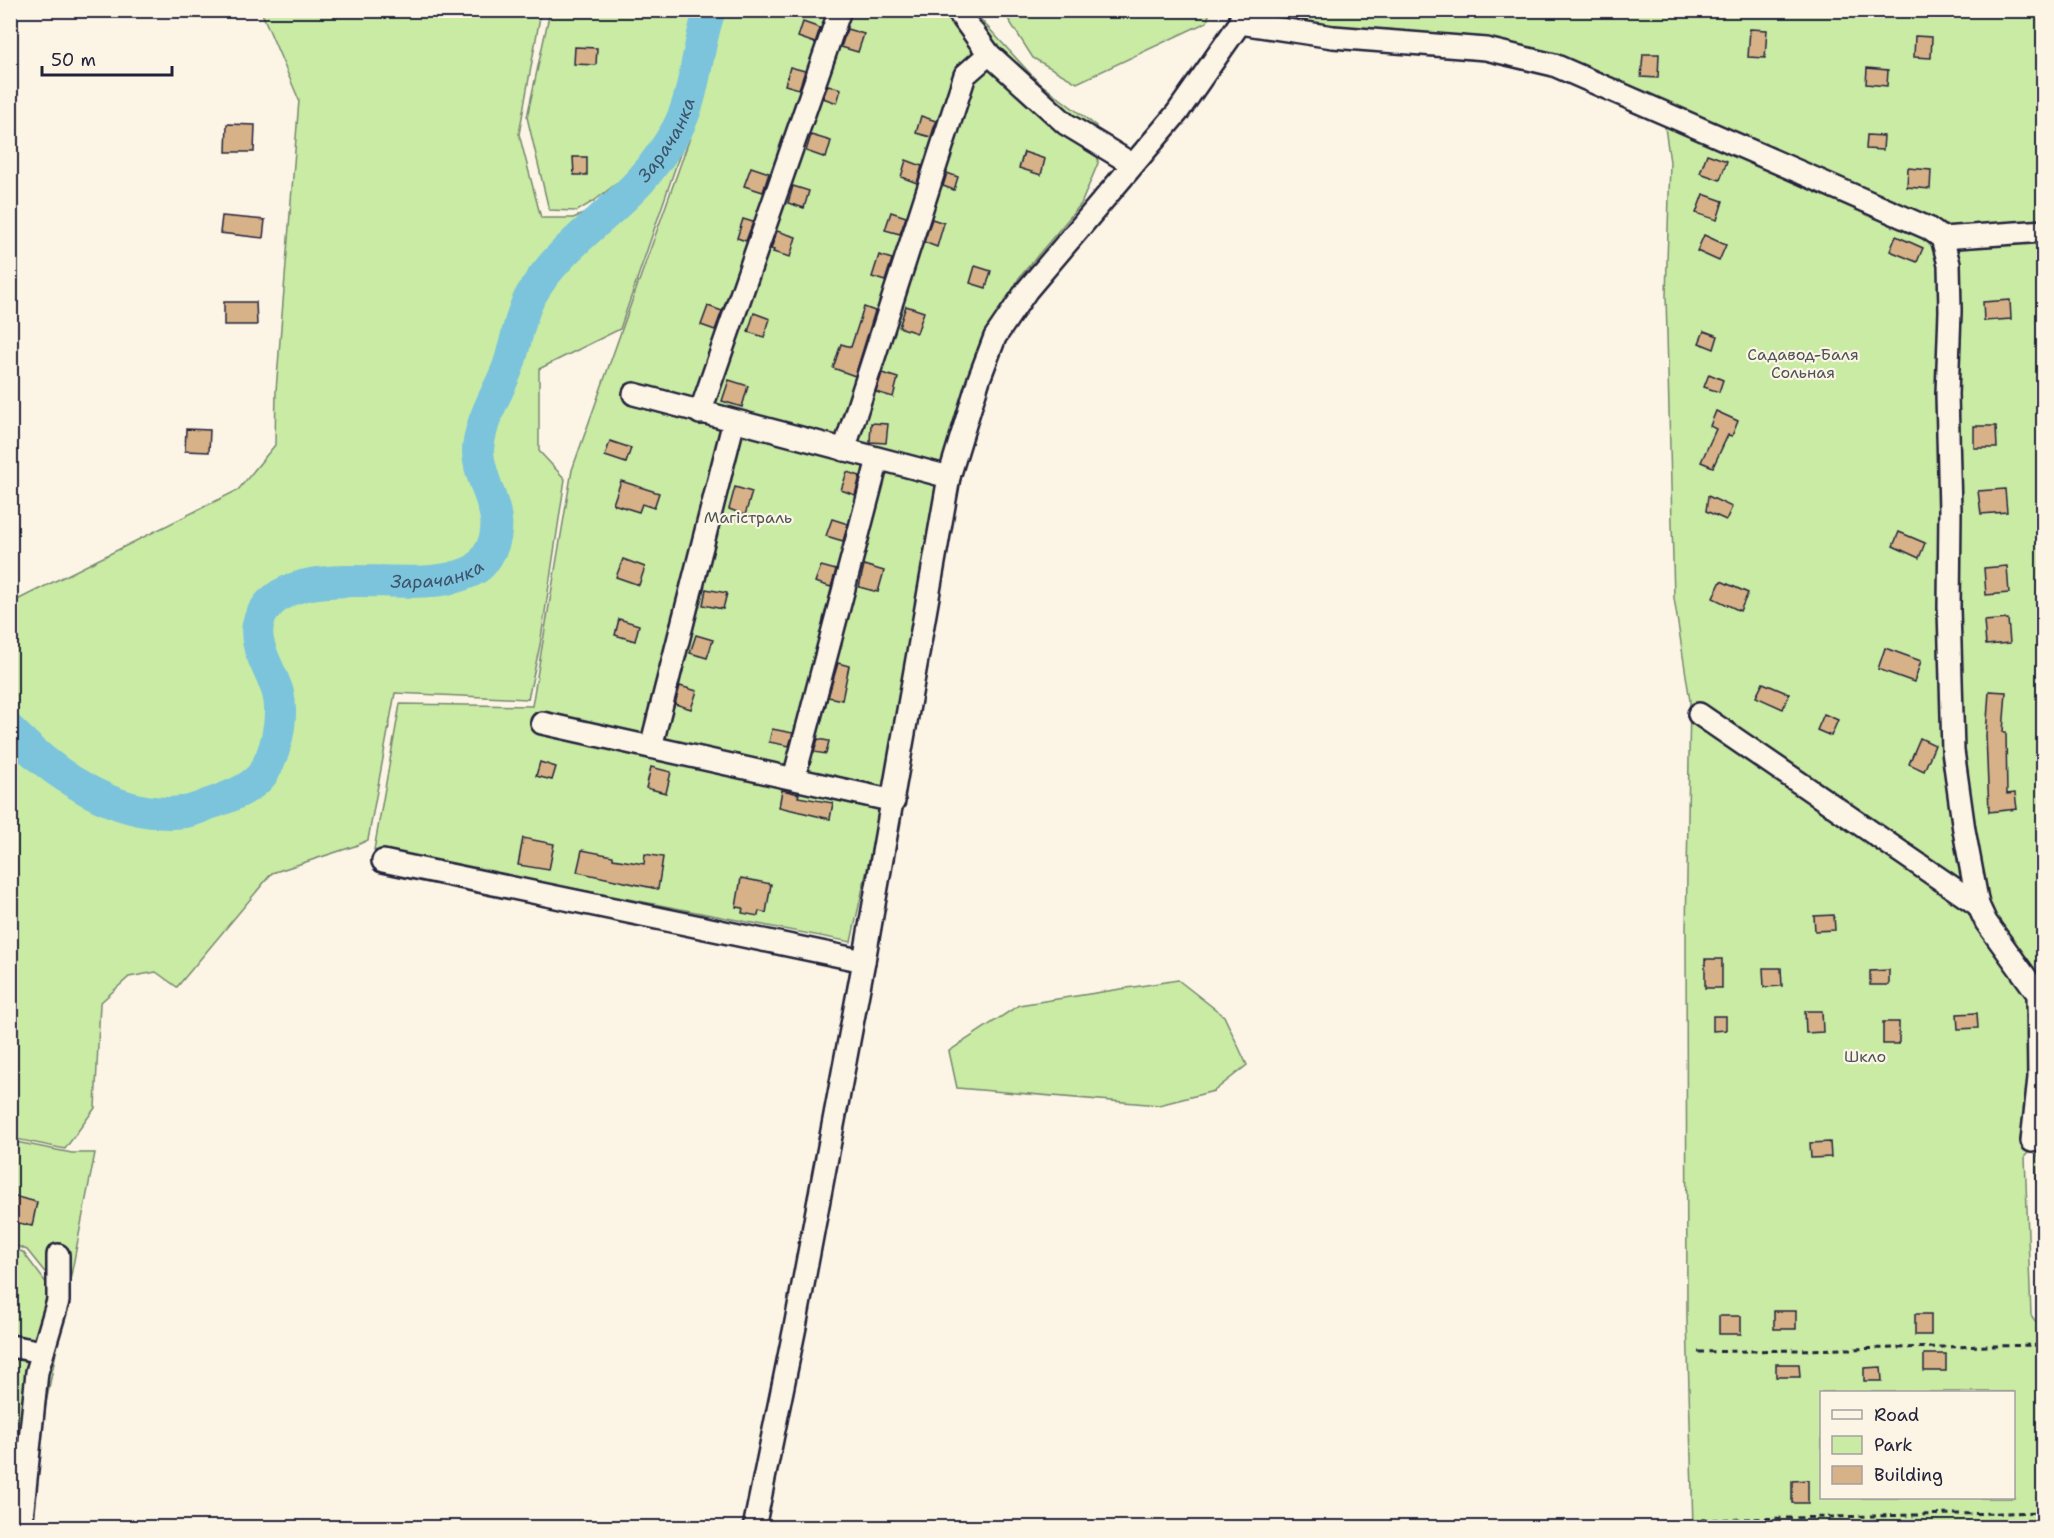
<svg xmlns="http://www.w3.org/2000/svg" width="2054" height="1538" font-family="'Shantell Sans',sans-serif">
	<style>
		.green { fill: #c9eba4; stroke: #768670; stroke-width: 1.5; fill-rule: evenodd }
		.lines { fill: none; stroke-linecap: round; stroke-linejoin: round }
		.river { stroke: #7cc4dc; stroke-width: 32 }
		.building { fill: #d7b188; stroke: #22223b; stroke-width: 1.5 }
		.minor-casing { stroke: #22223b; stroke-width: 26 }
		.path { stroke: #22223b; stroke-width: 3; stroke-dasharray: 6 4.5; stroke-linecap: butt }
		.minor { stroke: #fcf5e5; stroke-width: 21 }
		.labels { text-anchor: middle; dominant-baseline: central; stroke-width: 4.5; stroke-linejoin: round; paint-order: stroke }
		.park-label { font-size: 16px; fill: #4c5455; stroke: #fcf5e5 }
		.water-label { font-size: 18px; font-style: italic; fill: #3d536b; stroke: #fcf5e5 }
	</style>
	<rect width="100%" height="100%" fill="#fcf5e5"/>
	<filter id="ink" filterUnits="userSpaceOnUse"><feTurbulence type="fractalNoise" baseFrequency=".0167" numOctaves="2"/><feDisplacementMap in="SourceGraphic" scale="12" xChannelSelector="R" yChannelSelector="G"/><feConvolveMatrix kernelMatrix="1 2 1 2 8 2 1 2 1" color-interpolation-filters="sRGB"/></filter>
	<g filter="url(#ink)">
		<!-- green -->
		<g class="green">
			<path d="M1256,10l787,1 1,1127 -19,18 6,159 12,17v195h-350l-6,-207 -1,-388 4,-231 -16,-103 -8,-302 4,-134 -6,-41 -186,-80 -66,-9 -108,-9 -49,-10zM1822,1392h192v106h-192z"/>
			<path d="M261,11h280l-22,123 22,84h32l23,-9 48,-43 30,-43 18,-4 -72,210 -81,40v82l26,28 -25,166 -12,54 -133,-6 -27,147 -13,6 -83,27 -95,114 -21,-15 -27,5 -29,26 -5,105 -30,41 -54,-11v-535l227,-113 37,-45 1,-54 23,-291z"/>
			<path d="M550,11h423l64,70 59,45 2,37 -17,41 -62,74 -42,76 -35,106 -54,314 -37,168 -477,-92 26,-146 132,2 40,-236 126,-355 -25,5 -33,45 -46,36 -17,10 -28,-1 -22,-93z"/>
			<path d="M1003,11h207l-3,11 -130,61 -44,-25z"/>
			<path d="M1178,980l46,36 23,49 -33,26 -55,14 -202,-17 -8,-37 70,-46z"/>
			<path d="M11,1141l61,12h23l-54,276 -10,98h-20l-1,-185 32,2 10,-63 -25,-31 -16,-6z"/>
			<path d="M2043,1149v167l-2,-3 -5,-156z"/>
			<path d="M10,1248l13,4 24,32 -6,57 -30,-4z"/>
		</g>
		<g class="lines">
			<!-- river -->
			<path class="river" id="s1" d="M10,730c44,45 108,90 174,82 10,-1 21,-7 31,-10 16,-6 35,-13 46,-26 15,-20 23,-59 17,-83 -7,-25 -32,-54 -15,-81 33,-53 143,-18 196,-36 6,-2 13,-4 18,-8 7,-5 11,-13 15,-21 15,-34 -13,-62 -14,-96 0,-8 3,-19 5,-26 6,-21 19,-40 26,-61 8,-23 10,-48 22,-69 27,-47 75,-76 110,-115 13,-15 25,-32 35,-49 20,-34 20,-83 34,-121"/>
		</g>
		<!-- building -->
		<g class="building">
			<path d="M803,22l17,6 -5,15 -17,-6z"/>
			<path d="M847,29l17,5 -6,18 -17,-5z"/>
			<path d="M1750,29l17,1 -2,28 -17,-1z"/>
			<path d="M1915,36l17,1 -1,21 -17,-1z"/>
			<path d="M575,47l22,1 -1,17 -22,-1z"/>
			<path d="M1643,54h16l-1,24 -17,-1z"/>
			<path d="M790,67l15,4 -6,18 -14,-4z"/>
			<path d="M1867,68l21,2 -1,16 -21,-2z"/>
			<path d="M828,85l13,4 -4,14 -14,-5z"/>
			<path d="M921,116l15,5 -5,16 -15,-4z"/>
			<path d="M227,124l28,1 -1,27h-28z"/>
			<path d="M811,135l20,6 -5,17 -20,-7z"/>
			<path d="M1867,135l17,1 -1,14 -17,-1z"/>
			<path d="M1024,152l21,7 -4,16 -22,-7z"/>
			<path d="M1707,154l20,7 -7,19 -20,-7z"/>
			<path d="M573,157h14v18h-13z"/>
			<path d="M906,160l16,6 -5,17 -16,-6z"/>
			<path d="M751,167l18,6 -6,19 -19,-6z"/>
			<path d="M1908,168l23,2 -1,19 -23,-2z"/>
			<path d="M947,173l11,4 -4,13 -11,-4z"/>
			<path d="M793,186l16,5 -5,17 -16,-5z"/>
			<path d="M1703,194l20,7 -6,19 -21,-7z"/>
			<path d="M891,212l15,5 -6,17 -15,-4z"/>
			<path d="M222,216l43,4 -2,18 -43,-5z"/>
			<path d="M743,219l10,3 -7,19 -9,-3z"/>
			<path d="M932,219l12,4 -7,24 -13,-5z"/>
			<path d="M777,231l19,6 -6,20 -17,-5 1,-2 -3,-1z"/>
			<path d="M1704,235l22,10 -7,16 -22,-10z"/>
			<path d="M1896,236l27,12 -6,14 -27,-11z"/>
			<path d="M879,255l13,4 -7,22 -13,-4z"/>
			<path d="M975,266l16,5 -5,17 -16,-5z"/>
			<path d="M2010,300l1,19 -27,2 -1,-19z"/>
			<path d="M224,302h32l1,23h-33z"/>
			<path d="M708,306l14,5 -7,19 -14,-5z"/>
			<path d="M906,306l18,6 -7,21 -18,-6z"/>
			<path d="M864,307l11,4 -20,65 -22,-8 8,-24 10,3z"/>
			<path d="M754,313l16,6 -6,18 -16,-5z"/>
			<path d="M1704,331l14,5 -4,13 -15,-6z"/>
			<path d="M882,373l16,5 -5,19 -17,-5z"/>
			<path d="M1709,374l14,6 -4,12 -15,-5z"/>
			<path d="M729,380l19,6 -6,21 -20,-6z"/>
			<path d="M1716,411l22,10 -6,15 -4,-1 -15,32 -12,-5 15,-33 -6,-3z"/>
			<path d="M871,423l17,1 -2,19 -16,-1z"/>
			<path d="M1974,426h22l1,22h-23z"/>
			<path d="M186,429l24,1 -1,22 -24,-1z"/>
			<path d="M610,441l21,7 -5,15 -21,-7z"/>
			<path d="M847,472l13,4 -5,19 -14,-5z"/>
			<path d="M621,481l38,12 -5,15 -12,-4 -3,8 -26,-8z"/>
			<path d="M735,487l17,5 -7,23 -16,-6z"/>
			<path d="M2005,489l2,23 -26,2 -3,-23z"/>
			<path d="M1708,496l24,11 -6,13 -20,-9z"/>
			<path d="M832,519l16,5 -5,17 -17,-5z"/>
			<path d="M1899,532l26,11 -6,15 -26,-12z"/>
			<path d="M623,559l22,8 -6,18 -23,-8z"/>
			<path d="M864,565l20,6 -6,21 -19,-5z"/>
			<path d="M821,566l15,4 -5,17 -16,-5z"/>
			<path d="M2007,566l2,27 -23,2 -2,-27z"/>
			<path d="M1721,581l27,12 -8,18 -27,-13z"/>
			<path d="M706,589l21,4 -4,16 -20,-4z"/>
			<path d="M619,619l20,6 -4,16 -20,-6z"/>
			<path d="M2008,619l2,24 -24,2 -2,-24z"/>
			<path d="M696,635l17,5 -6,18 -17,-5z"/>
			<path d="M1885,648l36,13 -7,21 -36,-13z"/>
			<path d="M838,663l11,3 -7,34 -14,-3z"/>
			<path d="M1763,683l26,11 -6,15 -27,-12z"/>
			<path d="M680,686l17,5 -6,18 -16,-5z"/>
			<path d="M1989,691l17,1 -3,40h3l1,62 8,-1 2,16 -28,3 -3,-77z"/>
			<path d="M1824,714l14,6 -7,16 -14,-6z"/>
			<path d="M772,729l21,4 -4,13 -20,-4z"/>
			<path d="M1920,738l15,7 -11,26 -15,-7z"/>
			<path d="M818,739l11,2 -3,13 -12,-2z"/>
			<path d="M540,762l16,5 -4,13 -16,-4z"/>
			<path d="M651,767l20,5 -5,21 -20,-5z"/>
			<path d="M782,790l17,4 -1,3 35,6 -3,16 -51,-12z"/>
			<path d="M523,838l31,6 -5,26 -31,-5z"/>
			<path d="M582,850l31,6v3l31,5 1,-10 18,3 -5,32 -81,-17z"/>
			<path d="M741,878l30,6 -5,29 -7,-2 -1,5 -16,-3 1,-5 -7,-1z"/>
			<path d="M1834,915l1,15 -20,1 -1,-15z"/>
			<rect x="1705" y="959" width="17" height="29"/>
			<path d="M1763,968h18l1,18 -18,1z"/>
			<path d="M1889,970v15h-19v-14z"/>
			<path d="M1805,1011h17l1,21 -17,1z"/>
			<path d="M1977,1013l1,15 -20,1 -1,-15z"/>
			<path d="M1713,1016h13v14l-13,1z"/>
			<rect x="1883" y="1022" width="16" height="22"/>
			<path d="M1830,1142l1,15 -20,1 -1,-15z"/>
			<path d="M13,1196l24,6 -5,24 -22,-5z"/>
			<rect x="1774" y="1311" width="22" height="18"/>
			<rect x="1915" y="1314" width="16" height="21"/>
			<rect x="1719" y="1316" width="22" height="18"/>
			<rect x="1924" y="1354" width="22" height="17"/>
			<path d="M1776,1364h23l1,13h-24z"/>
			<path d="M1881,1367l1,14h-18v-13z"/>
			<path d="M1808,1480v23h-16v-22z"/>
		</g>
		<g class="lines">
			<defs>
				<g id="minor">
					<path d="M957,10l32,44 77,70 66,40"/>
					<path d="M1240,23l93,14 153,12 68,16 374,163 14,10 7,26 1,47 -3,83 3,117 -1,98 4,142 11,79 14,75"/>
					<path d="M1942,238l102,-7"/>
					<path d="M634,394l315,83"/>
					<path d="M700,413l140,-403"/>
					<path d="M844,450l121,-375 24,-21"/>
					<path d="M1699,714l279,191 8,17 52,72 1,84 -7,63"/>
					<path d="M542,723l352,78"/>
					<path d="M651,747l83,-326"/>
					<path d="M794,778l84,-319"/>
					<path d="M383,861l481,100"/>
					<path d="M10,1346l33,6"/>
					<path d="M21,1528l16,-156 21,-71v-46"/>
					<path d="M754,1528l41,-201 69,-366 85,-484 30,-98 16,-42 32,-47 150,-177 63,-90 2,-13"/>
				</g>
			</defs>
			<!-- minor casing -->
			<use href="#minor" class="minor-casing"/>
			<!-- path -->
			<g class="path">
				<path d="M1698,1352l343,-7"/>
				<path d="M1702,1520l342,-8"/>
			</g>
			<!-- minor -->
			<use href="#minor" class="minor"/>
		</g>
	</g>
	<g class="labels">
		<!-- park labels -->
		<g class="park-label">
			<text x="1803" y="354">Садавод-Баля<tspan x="1803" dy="18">Сольная</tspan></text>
			<text x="748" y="517">Магістраль</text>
			<text x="1865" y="1056">Шкло</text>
		</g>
		<!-- water labels -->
		<g class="water-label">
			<text stroke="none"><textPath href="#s1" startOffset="1182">Зарачанка</textPath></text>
			<text stroke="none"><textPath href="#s1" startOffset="642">Зарачанка</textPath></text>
		</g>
	</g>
	<!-- margin -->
	<rect width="2054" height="1538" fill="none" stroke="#fcf5e5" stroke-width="36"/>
	<rect x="18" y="18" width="2018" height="1502" fill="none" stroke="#22223b" stroke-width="2" filter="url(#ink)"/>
	<!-- legend -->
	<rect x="1820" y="1391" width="195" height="108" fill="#fcf5e5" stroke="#a5a1a1" stroke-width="1.5"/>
	<rect x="1832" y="1410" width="30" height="9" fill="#fcf5e5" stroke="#a5a1a1" stroke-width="1.5"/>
	<text x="1874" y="1421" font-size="18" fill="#22223b">Road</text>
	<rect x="1832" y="1436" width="30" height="18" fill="#c9eba4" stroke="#a5a1a1" stroke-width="1.5"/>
	<text x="1874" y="1451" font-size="18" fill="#22223b">Park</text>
	<rect x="1832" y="1466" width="30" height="18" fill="#d7b188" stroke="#a5a1a1" stroke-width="1.5"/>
	<text x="1874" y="1481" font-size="18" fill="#22223b">Building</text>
	<!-- scale -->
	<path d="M42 66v9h130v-9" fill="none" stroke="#22223b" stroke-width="3"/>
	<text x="51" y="66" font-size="18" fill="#22223b" stroke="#fcf5e5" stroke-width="4.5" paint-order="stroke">50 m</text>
</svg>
